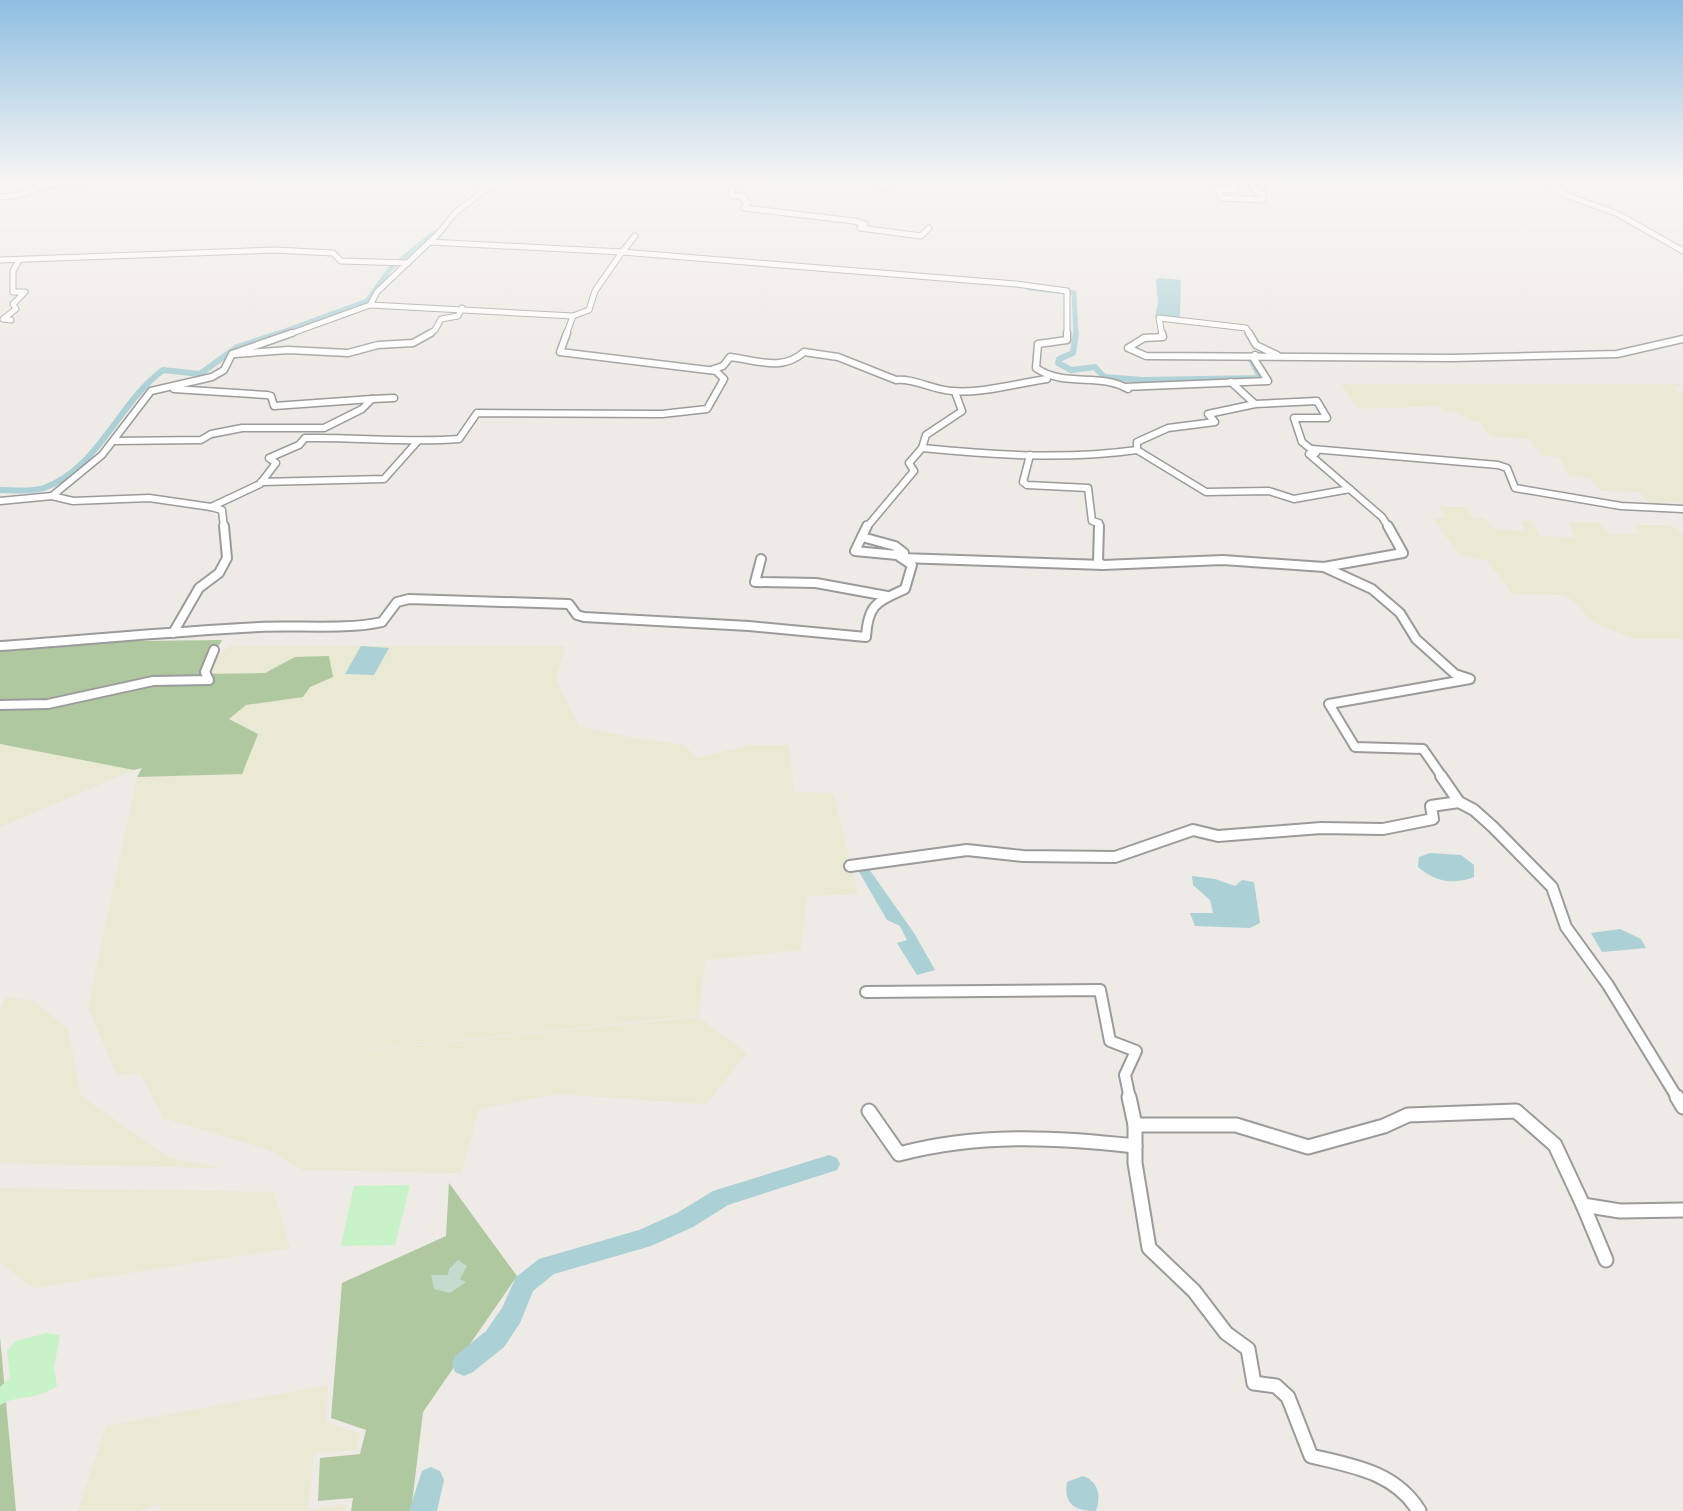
<svg xmlns="http://www.w3.org/2000/svg" width="1683" height="1511" font-family="Ubuntu,sans-serif">
	<style>
		.farmland { fill: #eae9d3 }
		.forest { fill: #afc89f }
		.wetland { fill: #c4dacd }
		.park { fill: #c8f2c7 }
		.water { fill: #abd0d6 }
		.lines { fill: none; stroke-linecap: round; stroke-linejoin: round }
		.canal-far1 { stroke: #abd0d6; stroke-width: 5 }
		.canal { stroke: #abd0d6; stroke-width: 6 }
		.river { fill: #abd0d6; fill-rule: evenodd }
		.minor-far4-casing { stroke: #9b9b9b; stroke-width: 7 }
		.minor-far3-casing { stroke: #9b9b9b; stroke-width: 9 }
		.minor-far2-casing { stroke: #9b9b9b; stroke-width: 12 }
		.minor-far1-casing { stroke: #9b9b9b; stroke-width: 14 }
		.minor-casing { stroke: #9b9b9b; stroke-width: 17 }
		.minor-far4 { stroke: #fff; stroke-width: 5 }
		.minor-far3 { stroke: #fff; stroke-width: 6 }
		.minor-far2 { stroke: #fff; stroke-width: 8 }
		.minor-far1 { stroke: #fff; stroke-width: 10 }
		.minor { stroke: #fff; stroke-width: 13 }
	</style>
	<rect width="100%" height="100%" fill="#eeeae5"/>
	<!-- farmland -->
	<g class="farmland">
		<path d="M1341,384h342l-11,5 11,5v108h-18l3,4 -17,-1 -12,-13 -38,-1 -11,-13 -21,-3 -10,-18 -15,-1 -16,-17 -37,-3 -13,-15h-6l-17,-10 -8,1 -9,-6 -80,3z"/>
		<path d="M1439,507h26l8,11h11l10,11 32,2 -5,-10h9l10,15 35,2 -6,-16 31,1 9,11h32l-8,-9h37l13,8v106h-48l-43,-17 -17,-20 -11,-7 -51,-1 -26,-34 -28,-5 -26,-37 13,-1z"/>
		<path d="M229,646h336l-9,34 23,46 55,12 50,7 13,13 53,-13h39l5,47 39,1 25,101 -51,2 -6,54 -96,10 -6,55 -499,52 498,-50 49,36 -41,51 -148,-10 -79,15 -18,64 -159,-3 -33,-20 -106,-32 -23,-45 -23,2 -29,-68 49,-230 105,-3 -13,-54 17,-15 57,-8 -8,-40 -30,16 -64,1z"/>
		<path d="M0,744l134,26 -134,57z"/>
		<path d="M7,997l27,4 34,28 13,67 87,61 51,11 -219,-5v-154z"/>
		<path d="M0,1188l274,4 16,56 -257,40 -33,-26z"/>
		<path d="M328,1385l-2,37 34,12 -4,16 -42,3 -6,57 39,-6 -2,7h-184l-2,-7 -21,7h-60l28,-85z"/>
	</g>
	<!-- forest -->
	<g class="forest">
		<path d="M222,640l-20,34 63,-1 30,-16 34,-1 4,21 -23,10 -7,10 -57,8 -17,14 29,15 -16,40 -105,3 5,-9 -8,2 -134,-26v-97l59,-5z"/>
		<path d="M449,1183l68,93 -94,136 -12,99h-60l2,-13 -35,3 2,-43 40,-4 6,-24 -35,-12 11,-135 104,-47z"/>
		<path d="M0,1337l16,174h-16z"/>
	</g>
	<!-- wetland -->
	<path class="wetland" d="M458,1260l9,6 -7,13 6,3 -16,11 -16,-4 -3,-14h17l1,-6z"/>
	<!-- park -->
	<g class="park">
		<path d="M410,1185l-15,60 -54,1 13,-60z"/>
		<path d="M47,1333l13,2 -6,32 3,19c-25,16 -35,7 -57,19v-18l10,-9 -3,-27 9,-10z"/>
	</g>
	<!-- water -->
	<g class="water">
		<path d="M1159,278l22,2 -1,37 -25,-1 3,-13 -2,-23z"/>
		<path d="M361,646l28,2 -15,27 -29,-1z"/>
		<path d="M1430,853l31,2 13,10v12c-22,8 -38,5 -56,-10l1,-10z"/>
		<path d="M869,869l45,64 21,37 -18,5 -20,-32 10,-3 -7,-14 -13,-6 -29,-50z"/>
		<path d="M1192,876l23,3 20,7 7,-6 12,2 6,41 -10,5 -55,-2 -5,-13h23l-3,-13 -17,-15z"/>
		<path d="M1620,929l21,10 5,9 -44,4 -11,-19z"/>
		<path d="M1083,1476c16,6 18,20 13,35 -20,0 -33,-6 -29,-29z"/>
	</g>
	<g class="lines">
		<!-- canal-far1 -->
		<g class="canal-far1">
			<path d="M1029,288l45,5 2,42"/>
			<path d="M274,335l93,-34 24,-33 43,-35"/>
		</g>
		<!-- canal -->
		<g class="canal">
			<path d="M1076,333l-3,20 -14,6 -1,4 13,7 24,-3 9,10 39,3 118,-2 -11,-20"/>
			<path d="M0,490c13,0 31,2 44,-2 54,-19 75,-86 119,-118l37,4 37,-27 43,-14"/>
		</g>
		<!-- river -->
		<g class="river">
			<path d="M829,1155l8,3 3,6 -3,6 -109,35 -35,22 -42,19 -97,28 -21,17 -13,32 -16,24 -31,25 -9,4 -9,-4 -3,-8 3,-8 31,-25 16,-23 14,-31 23,-18 100,-29 38,-17 36,-22z"/>
			<path d="M431,1467l9,4 4,9 -7,31h-28l13,-40z"/>
		</g>
		<defs>
			<g id="minor-far4">
				<path d="M741,183l-9,6 -1,6 13,2 -1,3 5,2 -4,6 110,13 11,3 -5,4 61,8 8,-8"/>
				<path d="M878,183l11,4"/>
				<path d="M1233,183l4,7h-19l4,8 41,2v-6h-5l-7,-11"/>
				<path d="M1551,183l15,12 52,19 65,37"/>
				<path d="M0,197l19,-2 25,-10 38,-2"/>
				<path d="M429,242l193,10 13,-16"/>
				<path d="M0,260l275,-10 58,3 8,8 67,2"/>
				<path d="M370,305l203,11 16,-6 6,-19 27,-39 394,32 51,7v44"/>
				<path d="M11,320l-8,-1 13,-10 -3,-5 12,-12h-12v-21l6,-11"/>
				<path d="M287,335l83,-30 7,-13 61,-58 18,-22 38,-29"/>
				<path d="M427,335l8,-5 6,-11 17,-3 4,-8"/>
				<path d="M566,335l7,-19"/>
				<path d="M1162,335l-3,-17 87,10 4,7"/>
			</g>
			<g id="minor-far3">
				<path d="M1067,333v7l-29,4 -2,24c29,20 63,4 92,21"/>
				<path d="M1162,333l1,4 -19,1 -16,10 18,8 306,2 165,-4 66,-15"/>
				<path d="M1249,333l7,12 21,10"/>
				<path d="M235,354l53,-4 60,3 30,-8 35,-2 18,-10"/>
				<path d="M711,370l12,-4 7,-9c26,3 52,15 74,-5l34,5 58,23c18,-2 37,10 56,11 29,3 65,-8 95,-12"/>
				<path d="M1231,382l24,22"/>
				<path d="M1124,387l144,-6 -14,-22 1,-4"/>
				<path d="M174,389l93,6 4,1 3,10 98,-7"/>
				<path d="M114,441l87,-1 10,-6 31,-6h82l38,-19 10,-10 22,-1"/>
				<path d="M922,448c72,7 143,12 215,2v-8l31,-14 47,-6 -7,-8 47,-10 62,-3 10,17h-33l8,24 14,11 -7,1 73,63 7,11"/>
				<path d="M1312,449l186,16 9,3 8,20 106,18 62,3"/>
				<path d="M1137,450l69,42 63,-1 25,8 56,-10"/>
				<path d="M1030,455l-7,27 4,3 61,3 4,33 7,2v5"/>
				<path d="M261,482l123,-3 33,-37"/>
				<path d="M52,496l21,5 76,-3 62,9 49,-23 16,-21 -7,-5 30,-13 6,-7c52,-1 103,5 154,1l18,-26 185,1 45,-5 17,-30 -8,-8 -156,-19 7,-19"/>
				<path d="M0,501l52,-5 50,-41 49,-64 61,-14 12,-7 8,-16 60,-21"/>
				<path d="M211,507l11,3 2,18"/>
				<path d="M866,528l48,-57 -5,-8 13,-15 4,-13 36,-24 -7,-19"/>
			</g>
			<g id="minor-far2">
				<path d="M1099,526l-1,36 5,3"/>
				<path d="M862,537l33,9 9,7 -2,5 201,7 120,-5 101,7 79,-14 -15,-27"/>
				<path d="M761,559l-6,23 61,1 71,13"/>
				<path d="M1324,567l48,22 28,24 16,26 39,35 15,5 -141,25 26,43 68,2 20,29"/>
				<path d="M173,633l26,-45 20,-15 8,-15 -3,-32"/>
				<path d="M0,646c86,-6 173,-15 259,-19 39,-2 87,3 123,-5l15,-20 12,-3 160,5 8,11 7,2 165,9 117,11c2,-33 11,-35 39,-48l7,-24 -15,-10 -42,-4 12,-25"/>
				<path d="M0,705l48,-1 105,-23 56,-1 -4,-8 9,-22"/>
			</g>
			<g id="minor-far1">
				<path d="M1441,776l18,26 15,8 19,17 59,60 14,40 42,58 70,114"/>
				<path d="M850,866l117,-16 56,6 92,1 78,-27 25,6 103,-8 62,1 50,-10 -2,-13 28,-4"/>
				<path d="M866,992l234,-2 10,51 26,10 -11,24 5,24"/>
			</g>
			<g id="minor">
				<path d="M1129,1097l6,28v38l14,85 45,43 32,42 22,16 6,34 22,3 12,11 23,59c42,10 84,16 108,55"/>
				<path d="M1677,1097l6,10"/>
				<path d="M869,1111l30,43c79,-21 155,-17 236,-8"/>
				<path d="M1135,1125h101l72,22 76,-21 24,-11 108,-4 39,34 28,60 37,6 63,-1"/>
				<path d="M1583,1205l23,55"/>
			</g>
		</defs>
		<!-- minor-far4 casing -->
		<use href="#minor-far4" class="minor-far4-casing"/>
		<!-- minor-far3 casing -->
		<use href="#minor-far3" class="minor-far3-casing"/>
		<!-- minor-far2 casing -->
		<use href="#minor-far2" class="minor-far2-casing"/>
		<!-- minor-far1 casing -->
		<use href="#minor-far1" class="minor-far1-casing"/>
		<!-- minor casing -->
		<use href="#minor" class="minor-casing"/>
		<!-- minor-far4 -->
		<use href="#minor-far4" class="minor-far4"/>
		<!-- minor-far3 -->
		<use href="#minor-far3" class="minor-far3"/>
		<!-- minor-far2 -->
		<use href="#minor-far2" class="minor-far2"/>
		<!-- minor-far1 -->
		<use href="#minor-far1" class="minor-far1"/>
		<!-- minor -->
		<use href="#minor" class="minor"/>
	</g>
	<!-- sky -->
	<linearGradient id="sky" x2="0" y2="1"><stop stop-color="#8fbfe1"/><stop offset="0.46" stop-color="#f7f6f3"/><stop offset="1" stop-color="#f7f6f3" stop-opacity="0"/></linearGradient>
	<rect width="1683" height="394" fill="url(#sky)"/>
</svg>
